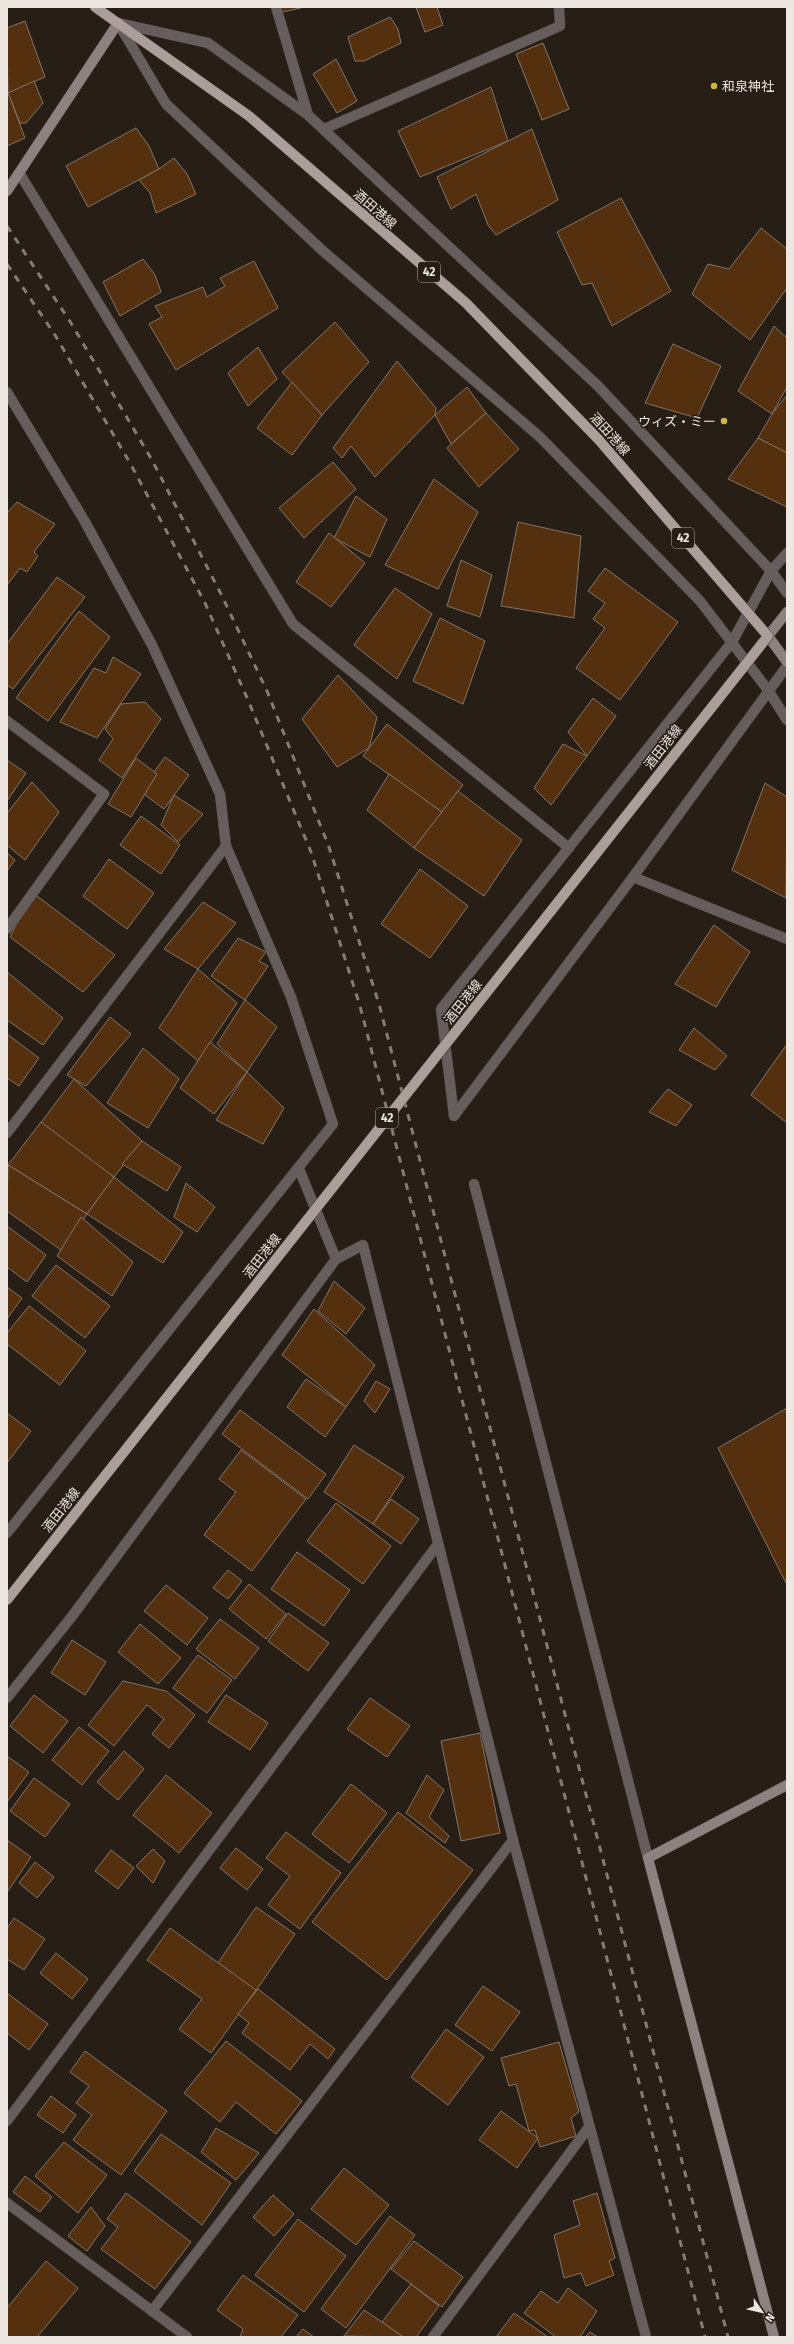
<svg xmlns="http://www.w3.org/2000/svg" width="794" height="2344" font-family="'Fira Sans','Noto Sans JP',sans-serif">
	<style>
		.building { fill: #54300e; stroke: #81756b }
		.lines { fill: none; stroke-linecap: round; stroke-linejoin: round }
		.lane-casing { stroke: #433a32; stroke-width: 11 }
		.street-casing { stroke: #433a32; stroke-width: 11 }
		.secondary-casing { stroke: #433a32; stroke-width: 11 }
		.primary-casing { stroke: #433a32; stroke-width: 11 }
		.lane { stroke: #665e5d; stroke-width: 10 }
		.street { stroke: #665e5d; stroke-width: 10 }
		.secondary { stroke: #8d827f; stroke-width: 10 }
		.primary { stroke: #ac9e9a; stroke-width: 10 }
		.rail { stroke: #847c75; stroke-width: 3; stroke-dasharray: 7 7; stroke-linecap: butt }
		.primary-bridge-casing { stroke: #433a32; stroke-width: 11; stroke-linecap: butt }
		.primary-bridge { stroke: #ac9e9a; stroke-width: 10 }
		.poi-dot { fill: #ceb838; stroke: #271e16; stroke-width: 1.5 }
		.labels { text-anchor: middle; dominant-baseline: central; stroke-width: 3.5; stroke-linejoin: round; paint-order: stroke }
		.shield { fill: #271e16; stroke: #b2aaa4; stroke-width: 1 }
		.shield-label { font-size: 12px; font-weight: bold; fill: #ede6e1 }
		.poi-label { font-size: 13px; fill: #ede6e1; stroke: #271e16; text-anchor: start }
		.street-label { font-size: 13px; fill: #ede6e1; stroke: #271e16 }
	</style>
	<rect width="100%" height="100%" fill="#271e16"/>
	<!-- building -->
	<g class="building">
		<path d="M276,7h25v1l-23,5z"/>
		<path d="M416,7h21l6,18 -18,7z"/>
		<path d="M390,17l8,12 3,14 -37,18h-9l-7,-24z"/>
		<path d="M25,21l20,56 -37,16 -1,-65z"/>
		<path d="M543,43l26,66 -27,11 -26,-66z"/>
		<path d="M336,59l21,42 -20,12 -24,-39z"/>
		<path d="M34,81l9,22 -17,20h-6l-12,-30z"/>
		<path d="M491,87l17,54 -88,36 -22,-46z"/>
		<path d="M7,90l18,48 -18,8z"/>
		<path d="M136,128l13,18 10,23 -71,38 -22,-41z"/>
		<path d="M532,129l26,71 -62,35 -8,-10 -12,-31 -25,15 -14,-32z"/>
		<path d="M174,158l13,16 9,20 -40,19 -6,-20 -11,-13 20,-11z"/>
		<path d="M621,198l50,93 -59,35 -20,-43 -10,2 -25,-53z"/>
		<path d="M761,228l26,21v39l-37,52 -58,-46 16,-30 21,5z"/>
		<path d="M143,259l12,16 6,17 -41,24 -17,-34z"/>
		<path d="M254,261l24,47 -102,62 -27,-46 13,-7 -7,-11 48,-19 4,10 18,-11 -5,-8z"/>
		<path d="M335,322l34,40 -47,53 -40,-43z"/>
		<path d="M774,326l13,12v49l-15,27 -34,-23z"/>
		<path d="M673,344l48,22 -24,52 -52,-15z"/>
		<path d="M258,347l19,32 -29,27 -20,-33z"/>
		<path d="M397,361l39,47 -1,7 -60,62 -24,-31 -9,12 -9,-10z"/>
		<path d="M292,382l30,33 -30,40 -35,-27z"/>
		<path d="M467,387l19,26 -35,31 -16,-29z"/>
		<path d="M787,395v58l-29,-15 14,-24z"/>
		<path d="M486,413l33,36 -40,38 -32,-39z"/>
		<path d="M758,438l29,15v54l-59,-28z"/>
		<path d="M333,462l23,27 -52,49 -25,-30z"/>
		<path d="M434,479l44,33 -40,77 -53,-24z"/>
		<path d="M356,496l31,23 -17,38 -36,-19z"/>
		<path d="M17,502l38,22 -21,28 4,4 -11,16 -7,-4 -13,17v-72z"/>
		<path d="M518,522l63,14 -7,82 -73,-12z"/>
		<path d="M329,533l36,30 -34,44 -35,-25z"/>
		<path d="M461,560l31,15 -12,42 -33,-11z"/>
		<path d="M605,568l73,54 -58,78 -44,-32 29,-40 -12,-9 12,-16 -17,-12z"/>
		<path d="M57,577l28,20 -72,92 -6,-4v-41z"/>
		<path d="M395,588l37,26 -35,65 -43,-34z"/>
		<path d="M79,611l31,26 -62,84 -32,-23z"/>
		<path d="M440,618l45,23 -22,63 -50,-23z"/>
		<path d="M113,657l28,17 -44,64 -37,-16 34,-54 12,5z"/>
		<path d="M338,675l39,42 -8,31 -32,19 -35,-48z"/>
		<path d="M593,698l23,18 -29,40 -19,-24z"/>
		<path d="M145,702l16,17 -39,59 -23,-18 14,-21 -8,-10 16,-25z"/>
		<path d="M387,724l76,61 -21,27 -79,-56z"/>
		<path d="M563,744l24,12 -36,49 -17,-17z"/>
		<path d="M165,757l24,18 -25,34 -24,-18z"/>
		<path d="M136,758l21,16 -26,43 -23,-13z"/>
		<path d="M7,760l19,13 -19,28z"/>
		<path d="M389,774l53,38 -28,36 -47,-38z"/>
		<path d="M32,782l27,30 -34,48 -18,-15v-32z"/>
		<path d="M765,783l22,14 -1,101 -54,-28z"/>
		<path d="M458,791l64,49 -38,56 -70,-48z"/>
		<path d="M174,795l29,19 -25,28 -17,-17z"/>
		<path d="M141,816l39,29 -19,29 -41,-29z"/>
		<path d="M7,853l8,7 -8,11z"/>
		<path d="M109,859l45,34 -27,36 -44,-33z"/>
		<path d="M420,869l48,37 -38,52 -49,-34z"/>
		<path d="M33,893l82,62 -32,37 -73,-55z"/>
		<path d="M203,902l33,21 -38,46 -34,-20z"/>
		<path d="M714,925l36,27 -34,55 -41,-23z"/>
		<path d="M238,938l28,14 -7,9 9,5 -23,34 -34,-24z"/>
		<path d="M198,969l39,34 -39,58 -39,-33z"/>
		<path d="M7,972l56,46 -20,27 -36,-25z"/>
		<path d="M245,1000l32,27 -30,45 -30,-28z"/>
		<path d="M110,1017l21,17 -45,52 -19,-11z"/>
		<path d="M694,1028l33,28 -12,14 -36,-20z"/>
		<path d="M7,1034l32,24 -20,28 -12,-8z"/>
		<path d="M210,1042l37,30 -33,42 -34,-26z"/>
		<path d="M787,1044v79l-36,-28z"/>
		<path d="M143,1048l36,31 -31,49 -41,-25z"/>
		<path d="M247,1072l37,36 -21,36 -47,-24z"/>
		<path d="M74,1079l68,62 -28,36 -75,-52z"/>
		<path d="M668,1089l24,16 -16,21 -27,-14z"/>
		<path d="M41,1122l73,55 -27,37 -79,-49z"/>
		<path d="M142,1141l39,26 -14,24 -45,-27z"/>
		<path d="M8,1165l79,49 -26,36 -54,-39z"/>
		<path d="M114,1177l69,55 -20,31 -76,-49z"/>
		<path d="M186,1183l29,24 -18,25 -23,-15z"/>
		<path d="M81,1217l52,45 -21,34 -55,-40z"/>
		<path d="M7,1226l39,29 -19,27 -20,-15z"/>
		<path d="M56,1265l54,41 -25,32 -53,-42z"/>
		<path d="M334,1281l31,27 -19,26 -28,-23z"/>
		<path d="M7,1287l15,11 -15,21z"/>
		<path d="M29,1306l57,45 -26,34 -53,-41v-11z"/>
		<path d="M314,1309l61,56 -29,42 -64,-52z"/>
		<path d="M306,1379l40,28 -21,30 -38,-30z"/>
		<path d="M376,1381l14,8 -15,24 -11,-12z"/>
		<path d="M787,1408v174l-1,1 -68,-135z"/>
		<path d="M240,1410l86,64 -18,25 -86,-65z"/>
		<path d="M7,1413l24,18 -24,32z"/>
		<path d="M354,1445l50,32 -31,47 -49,-32z"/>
		<path d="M241,1450l65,49 -54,72 -48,-36 32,-43 -17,-13z"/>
		<path d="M391,1499l28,20 -18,25 -28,-20z"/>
		<path d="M336,1503l55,43 -28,38 -56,-43z"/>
		<path d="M297,1552l53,38 -26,36 -53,-37z"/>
		<path d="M228,1570l14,11 -14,18 -15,-11z"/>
		<path d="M249,1584l37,30 -20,25 -37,-30z"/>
		<path d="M166,1585l42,33 -21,27 -43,-34z"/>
		<path d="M288,1613l41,30 -21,28 -40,-30z"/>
		<path d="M220,1619l39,29 -24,31 -39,-30z"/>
		<path d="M140,1624l41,34 -23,26 -40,-32z"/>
		<path d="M72,1640l34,22 -21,33 -34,-22z"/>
		<path d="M198,1655l34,25 -25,33 -34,-25z"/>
		<path d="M123,1681l43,10 29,24 -26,33 -17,-14 12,-15 -17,-14 -33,41 -26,-21z"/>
		<path d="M34,1695l34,26 -25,32 -33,-27z"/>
		<path d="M226,1695l42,28 -18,27 -42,-28z"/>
		<path d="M370,1698l40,28 -23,31 -40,-28z"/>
		<path d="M79,1727l30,24 -27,34 -30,-25z"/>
		<path d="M480,1733l20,100 -39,8 -20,-100z"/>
		<path d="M124,1751l20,18 -26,31 -21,-18z"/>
		<path d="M7,1756l22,16 -22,30z"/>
		<path d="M166,1775l46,38 -33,40 -46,-38z"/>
		<path d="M427,1775l17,15 -15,27 20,19 -4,7 -39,-30z"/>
		<path d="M34,1778l36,26 -25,33 -35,-26z"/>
		<path d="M351,1784l36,29 -38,50 -37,-29z"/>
		<path d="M398,1812l75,58 -86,110 -75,-58z"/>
		<path d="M286,1832l55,41 -41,56 -32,-24 22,-29 -24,-18z"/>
		<path d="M7,1840l24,17 -23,34 -1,-1z"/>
		<path d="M236,1848l27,21 -16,21 -27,-22z"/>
		<path d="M153,1849l12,12 -12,22 -17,-17z"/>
		<path d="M111,1850l23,18 -16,21 -23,-18z"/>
		<path d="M35,1862l19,15 -17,21 -18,-15z"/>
		<path d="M256,1907l39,27 -40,58 -39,-26z"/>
		<path d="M14,1918l31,21 -21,31 -17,-11v-31z"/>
		<path d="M170,1928l86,62 -45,63 -32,-24 23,-30 -55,-39z"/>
		<path d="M56,1953l32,26 -16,20 -32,-26z"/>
		<path d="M483,1986l37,26 -28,39 -37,-26z"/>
		<path d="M258,1989l77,60 -7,10 -18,-15 -20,26 -48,-37 7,-10 -11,-9z"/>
		<path d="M7,1993l41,31 -19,26 -22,-17z"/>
		<path d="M446,2029l38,28 -36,48 -37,-28z"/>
		<path d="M226,2041l76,60 -26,33 -40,-32 -16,20 -36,-29z"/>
		<path d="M559,2042l20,70 -8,6 5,18 -36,11 -5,-17 -6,1 -13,-47 -7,2 -8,-28z"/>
		<path d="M85,2051l82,60 -46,64 -48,-35 19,-25 -16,-12 13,-17 -19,-14z"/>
		<path d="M51,2096l25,19 -13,18 -26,-18z"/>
		<path d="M501,2111l37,27 -21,30 -38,-28z"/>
		<path d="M216,2128l43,25 -23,27 -35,-28z"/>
		<path d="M161,2134l70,49 -29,42 -68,-54z"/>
		<path d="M64,2142l43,33 -29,38 -43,-37z"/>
		<path d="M344,2168l45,37 -33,40 -45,-36z"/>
		<path d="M25,2176l27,21 -12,15 -27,-20z"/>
		<path d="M126,2193l65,49 -36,47 -54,-40 17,-22 -11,-8z"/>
		<path d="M597,2193l18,65 -6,3 5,14 -28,11 -5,-13 -17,5 -10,-43 26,-10 -7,-24z"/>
		<path d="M273,2195l21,19 -20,22 -21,-19z"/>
		<path d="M91,2207l14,19 -18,25 -19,-15z"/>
		<path d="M390,2216l25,19 -69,93 -25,-19z"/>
		<path d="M298,2219l48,37 -42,56 -49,-37z"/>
		<path d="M414,2241l49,36 -21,30 -51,-38z"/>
		<path d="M46,2261l32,27 -41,49h-30v-29z"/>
		<path d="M243,2275l55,40 -17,22h-41l3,-8 -26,-19z"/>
		<path d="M411,2284l28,22 -23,31h-13l-21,-15z"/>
		<path d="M568,2288l29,23 -17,26h-24l-32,-24 17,-22 17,12z"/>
		<path d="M364,2310l18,12 21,15 -59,-1z"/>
		<path d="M514,2313l34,24h-52z"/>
		<path d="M303,2329l11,8h-18z"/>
		<path d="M590,2332l8,5h-13z"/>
	</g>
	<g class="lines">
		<defs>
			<g id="lane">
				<path d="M7,721l97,73"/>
				<path d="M152,2311l361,-471"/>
			</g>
			<g id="street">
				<path d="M276,7l32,108"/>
				<path d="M118,23l48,81 157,147 217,186 160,164 68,89 19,30"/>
				<path d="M118,23l90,20 100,72 290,271 173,185 16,22"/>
				<path d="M324,129l236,-103 -1,-19"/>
				<path d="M20,174l273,450 276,224"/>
				<path d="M7,392l77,128 68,125 68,149 6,52 65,151 42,127 -326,409"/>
				<path d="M633,877l154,62"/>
				<path d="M7,929l97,-135"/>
				<path d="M454,1116l-13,-107 291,-367 39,-71 16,-18"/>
				<path d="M454,1116l179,-239 154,-211"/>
				<path d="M7,1133l219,-287"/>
				<path d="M299,1169l37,90"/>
				<path d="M474,1184l174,674"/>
				<path d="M7,1698l66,-83 263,-356 27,-14 150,595 133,497"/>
				<path d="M7,2121l431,-577"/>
				<path d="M7,2203l180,134"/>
				<path d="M433,2337l156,-210"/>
			</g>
			<g id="secondary">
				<path d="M7,191l111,-168"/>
				<path d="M787,612l-19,24 19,26"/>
				<path d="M774,2337l-126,-479 139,-73"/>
			</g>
			<path id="primary" d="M95,7l154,109 217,187 133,137"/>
		</defs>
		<!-- lane casing -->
		<use href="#lane" class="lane-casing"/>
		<!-- street casing -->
		<use href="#street" class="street-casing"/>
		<!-- secondary casing -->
		<use href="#secondary" class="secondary-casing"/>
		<!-- primary casing -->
		<use href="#primary" class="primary-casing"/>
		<!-- lane -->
		<use href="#lane" class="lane"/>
		<!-- street -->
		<use href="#street" class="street"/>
		<!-- secondary -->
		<use href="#secondary" class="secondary"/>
		<!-- primary -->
		<use href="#primary" class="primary"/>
		<!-- rail -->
		<g class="rail">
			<path d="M7,226l64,97 81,137 69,134 46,97 62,156 50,157 349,1333"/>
			<path d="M7,264l48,71 75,128 75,140 43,97 63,152 49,154 345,1331"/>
		</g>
		<defs>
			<path id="primary-bridge" d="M7,1600l761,-964 -169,-196"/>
		</defs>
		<!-- primary-bridge casing -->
		<use href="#primary-bridge" class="primary-bridge-casing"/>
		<!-- primary-bridge -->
		<use href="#primary-bridge" class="primary-bridge"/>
	</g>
	<!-- markers -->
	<g class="poi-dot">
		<circle cx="714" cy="86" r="4"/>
		<circle cx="724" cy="421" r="4"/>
	</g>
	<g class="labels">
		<!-- shield labels -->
		<g class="shield">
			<rect x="418" y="262" width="22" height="20" rx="3"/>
			<rect x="672" y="528" width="22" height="20" rx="3"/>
			<rect x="376" y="1108" width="22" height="20" rx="3"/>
		</g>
		<g class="shield-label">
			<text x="429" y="272">42</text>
			<text x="683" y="538">42</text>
			<text x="387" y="1118">42</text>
		</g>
		<!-- poi labels -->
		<g class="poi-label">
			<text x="722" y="86">和泉神社</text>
			<text x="716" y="421" text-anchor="end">ウィズ・ミー</text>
		</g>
		<!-- street labels -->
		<g class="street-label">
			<text transform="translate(375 209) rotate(41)">酒田港線</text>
			<text transform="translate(610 434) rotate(48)">酒田港線</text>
			<text transform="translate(663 747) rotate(-52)">酒田港線</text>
			<text transform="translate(463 1002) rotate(-52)">酒田港線</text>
			<text transform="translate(262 1256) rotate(-52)">酒田港線</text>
			<text transform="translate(61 1510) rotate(-52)">酒田港線</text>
		</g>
	</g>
	<!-- border -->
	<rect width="794" height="2344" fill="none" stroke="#ede6e1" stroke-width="16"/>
	<!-- north arrow -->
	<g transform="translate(762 2312) rotate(125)" stroke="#271e16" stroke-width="3" paint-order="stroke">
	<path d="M0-3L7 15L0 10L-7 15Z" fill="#ede6e1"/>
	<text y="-6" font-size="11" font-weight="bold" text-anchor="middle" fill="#ede6e1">N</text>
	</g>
</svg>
